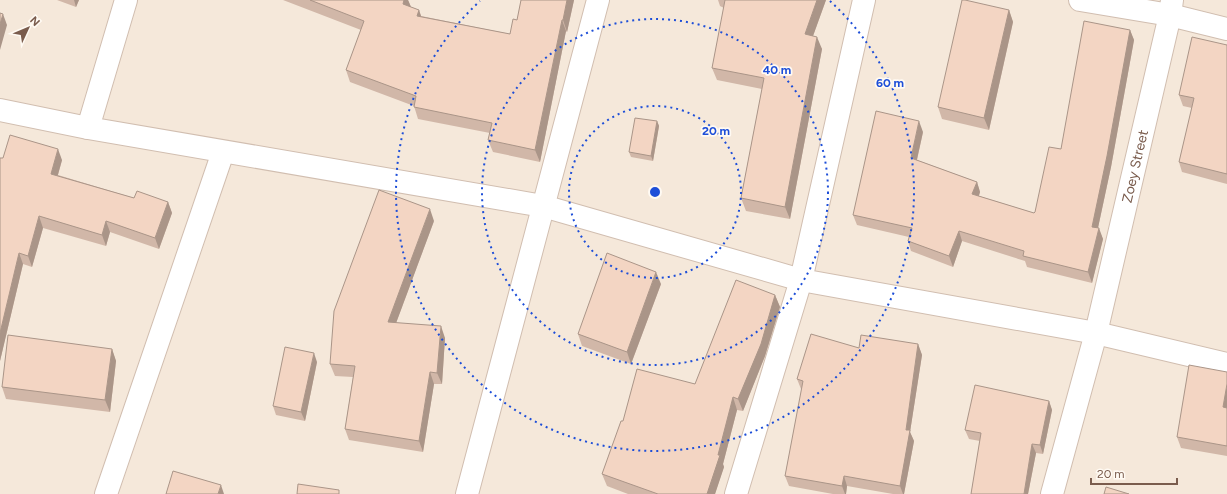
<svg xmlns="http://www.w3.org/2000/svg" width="1227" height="494" font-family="Figtree,sans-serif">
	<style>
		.residential { fill: #f5e8da }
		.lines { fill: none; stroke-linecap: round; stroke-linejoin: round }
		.minor-casing { stroke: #d1beb0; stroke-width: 24 }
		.minor { stroke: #fff; stroke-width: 22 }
		.wall { fill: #d1b7a8 }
		.shaded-wall { fill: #aa9588 }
		.building { fill: #f3d5c3; stroke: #aa9588 }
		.ring { fill: none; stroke: #1d4ed8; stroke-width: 2; stroke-dasharray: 2 4 }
		.labels { text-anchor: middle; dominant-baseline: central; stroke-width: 3.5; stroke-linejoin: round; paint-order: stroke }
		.street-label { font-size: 14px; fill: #7a5c4d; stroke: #fffaf3 }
		.centre { fill: #1d4ed8; stroke: #fffaf3; stroke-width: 2 }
		.ring-label { font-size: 12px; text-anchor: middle; font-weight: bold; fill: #1d4ed8; stroke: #fffaf3; stroke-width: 3.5; stroke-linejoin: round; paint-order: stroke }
	</style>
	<rect width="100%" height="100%" fill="#fdf6ec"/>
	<!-- residential -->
	<rect class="residential" x="0" y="0" width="1227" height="494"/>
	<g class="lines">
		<!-- minor casing -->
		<g class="minor-casing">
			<g id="minor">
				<polyline points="1080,0 1170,15 1227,29"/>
				<polyline points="0,110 88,128 543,206 801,280 1096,333 1227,364"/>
				<polyline points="88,128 126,0"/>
				<polyline points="106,494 223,152"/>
				<polyline points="467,494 598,0"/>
				<polyline points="736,494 801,280 864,0"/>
				<path id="s1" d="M1052,494L1096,333L1170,15L1172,0"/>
			</g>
		</g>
		<!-- minor -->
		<use href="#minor" class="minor"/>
	</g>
	<!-- wall -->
	<g class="wall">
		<polygon points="57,0 79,0 76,7"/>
		<polygon points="283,0 408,0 411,7 419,10 421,16 510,34 517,20 521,0 574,0 567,32 566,31 540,162 493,152 488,140 490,133 418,119 414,106 350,82 346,70 361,30"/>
		<polygon points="718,0 826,0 813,36 822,49 790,219 746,211 741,198 762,89 717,80 712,68 724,8 720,6"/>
		<polygon points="1009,10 1013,22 989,130 942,119 938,107"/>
		<polygon points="1130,30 1134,40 1111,167 1098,228 1103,239 1092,283 1027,267 1025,261 962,241 953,267 911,251 908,241 909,237 857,225 853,215 923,132 917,160 977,182 980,192 979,196 1034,213 1035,212 1061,149"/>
		<polygon points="1227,45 1227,184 1182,172 1179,162 1192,108 1183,106 1179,95"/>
		<polygon points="657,121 659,126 653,161 631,157 629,152"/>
		<polygon points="3,158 62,160 58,175 134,198 168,202 172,213 159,249 110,232 106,246 43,228 32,267 23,264 0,361"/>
		<polygon points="434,221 396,323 445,338 442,384 434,384 423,452 349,440 345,429 353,377 335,376 330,364"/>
		<polygon points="661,284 631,364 582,346 578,334"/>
		<polygon points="775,295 780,307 765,356 743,411 737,410 723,464 724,467 715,494 628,494 607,486 602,474 623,421 695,384"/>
		<polygon points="918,344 922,355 910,432 914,441 904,494 893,494 847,486 846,494 833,494 789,486 785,476 802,389 801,389 797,379 859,348"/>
		<polygon points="112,349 116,361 110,412 6,399 2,387"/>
		<polygon points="317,362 305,421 276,415 273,406"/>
		<polygon points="1227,372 1227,456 1181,448 1177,437"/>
		<polygon points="1049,401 1052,410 1043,454 1036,453 1028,494 971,494 980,441 969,439 965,430"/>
	</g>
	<!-- shaded-wall -->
	<g class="shaded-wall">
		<polygon points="74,0 79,0 76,7"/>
		<polygon points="404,0 408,0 411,7 407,16 403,4"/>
		<polygon points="567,0 574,0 567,32 563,20"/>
		<polygon points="817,0 826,0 809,47 805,34"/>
		<polygon points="419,10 423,22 417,16"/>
		<polygon points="1009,10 1013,22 989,130 984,118"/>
		<polygon points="3,14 7,25 0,50 0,24"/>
		<polygon points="562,20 566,31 540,162 535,150"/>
		<polygon points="1130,30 1134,40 1111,167 1096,237 1092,227"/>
		<polygon points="817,37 822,49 790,219 785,207"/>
		<polygon points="657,121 659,126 653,161 651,156"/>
		<polygon points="919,121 923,132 915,168 911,158"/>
		<polygon points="58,149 62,160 55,185 51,174"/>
		<polygon points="977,182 980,192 976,204 972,194"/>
		<polygon points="168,202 172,213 159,249 155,238"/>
		<polygon points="430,209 434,221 392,334 388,322"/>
		<polygon points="39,216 43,228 32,267 28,256"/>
		<polygon points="106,221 110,232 106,246 102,235"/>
		<polygon points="1099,228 1103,239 1092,283 1088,272"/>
		<polygon points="959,231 962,241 953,267 949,256"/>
		<polygon points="19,253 23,264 0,361 0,333"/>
		<polygon points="656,272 661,284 631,364 627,352"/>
		<polygon points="775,295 780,307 765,356 743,411 738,399"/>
		<polygon points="441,326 445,338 442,384 437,373"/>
		<polygon points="918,344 922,355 910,432 914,441 904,494 903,494 900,486 906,430"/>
		<polygon points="112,349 116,361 110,412 105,400"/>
		<polygon points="314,353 317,362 305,421 301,412"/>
		<polygon points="430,372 434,384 423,452 419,441"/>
		<polygon points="1227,384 1227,418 1223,407"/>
		<polygon points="733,397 737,410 723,464 724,467 715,494 707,494"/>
		<polygon points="1049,401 1052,410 1043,454 1040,445"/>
		<polygon points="1032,444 1036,453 1028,494 1024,494"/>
		<polygon points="844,476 847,486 846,494 845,494 842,486"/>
		<polygon points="221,485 224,494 218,494"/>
	</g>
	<!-- building -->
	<g class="building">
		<polygon points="310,0 404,0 403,4 419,10 417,16 510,34 513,19 517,20 521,0 567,0 563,20 562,20 535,150 488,140 492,123 414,107 416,96 346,70 364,21"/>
		<polygon points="725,0 817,0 805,34 817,37 785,207 741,198 764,78 712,68"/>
		<polygon points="962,0 965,0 1009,10 984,118 938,107"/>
		<polygon points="0,13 3,14 0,24"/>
		<polygon points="1084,21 1130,30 1107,156 1092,227 1099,228 1088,272 1023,256 1024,251 959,231 949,256 908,241 912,228 853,215 876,111 919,121 911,158 977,182 972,194 1034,213 1035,212 1049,147 1061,149"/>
		<polygon points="1192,37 1227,45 1227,174 1179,162 1194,98 1179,95"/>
		<polygon points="635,118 657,121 651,156 629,152"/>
		<polygon points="10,135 58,149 51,174 134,198 137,191 168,202 155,238 106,221 102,235 39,216 28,256 19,253 0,333 0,158 3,158"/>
		<polygon points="379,190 430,209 388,322 441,326 437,373 430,372 419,441 345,429 355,366 330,364 334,311"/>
		<polygon points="607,253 656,272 627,352 578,334"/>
		<polygon points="736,280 775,295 761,344 738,399 733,397 718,455 720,455 707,494 658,494 602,474 621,421 623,421 637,369 695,384"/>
		<polygon points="811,334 859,348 861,335 918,344 906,430 910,430 900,486 844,476 842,486 785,476 803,381 797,379"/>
		<polygon points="8,335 112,349 105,400 2,387"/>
		<polygon points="285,347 314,353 301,412 273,406"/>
		<polygon points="1189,365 1227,372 1227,384 1223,407 1227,408 1227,446 1177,437"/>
		<polygon points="975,385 1049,401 1040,445 1032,444 1024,494 971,494 981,433 965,430"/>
		<polygon points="173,471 221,485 218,494 166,494"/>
		<polygon points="298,484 339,490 339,494 297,494"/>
		<polygon points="1106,487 1129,494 1104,494"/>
	</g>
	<!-- distance rings -->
	<g class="ring">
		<circle cx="655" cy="192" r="86"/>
		<circle cx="655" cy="192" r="173"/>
		<path d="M830 1A259 259 0 1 1 480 1"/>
	</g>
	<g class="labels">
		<!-- street labels -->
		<g class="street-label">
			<text stroke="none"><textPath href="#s1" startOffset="338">Zoey Street</textPath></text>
		</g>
	</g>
	<circle cx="655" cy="192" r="6" class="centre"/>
	<g class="ring-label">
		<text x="777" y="74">40 m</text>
		<text x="890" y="87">60 m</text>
		<text x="716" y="135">20 m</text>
	</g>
	<!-- north arrow -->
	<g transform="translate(28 28) rotate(46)" stroke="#fffaf3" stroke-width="3" paint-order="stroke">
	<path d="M0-3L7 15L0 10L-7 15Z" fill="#7a5c4d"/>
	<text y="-6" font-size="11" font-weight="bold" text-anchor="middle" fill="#7a5c4d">N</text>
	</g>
	<!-- scale -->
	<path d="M1091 478v6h86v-6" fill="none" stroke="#7a5c4d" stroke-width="2"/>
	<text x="1097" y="478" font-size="12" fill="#7a5c4d" stroke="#fffaf3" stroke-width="3" paint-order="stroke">20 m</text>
</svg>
